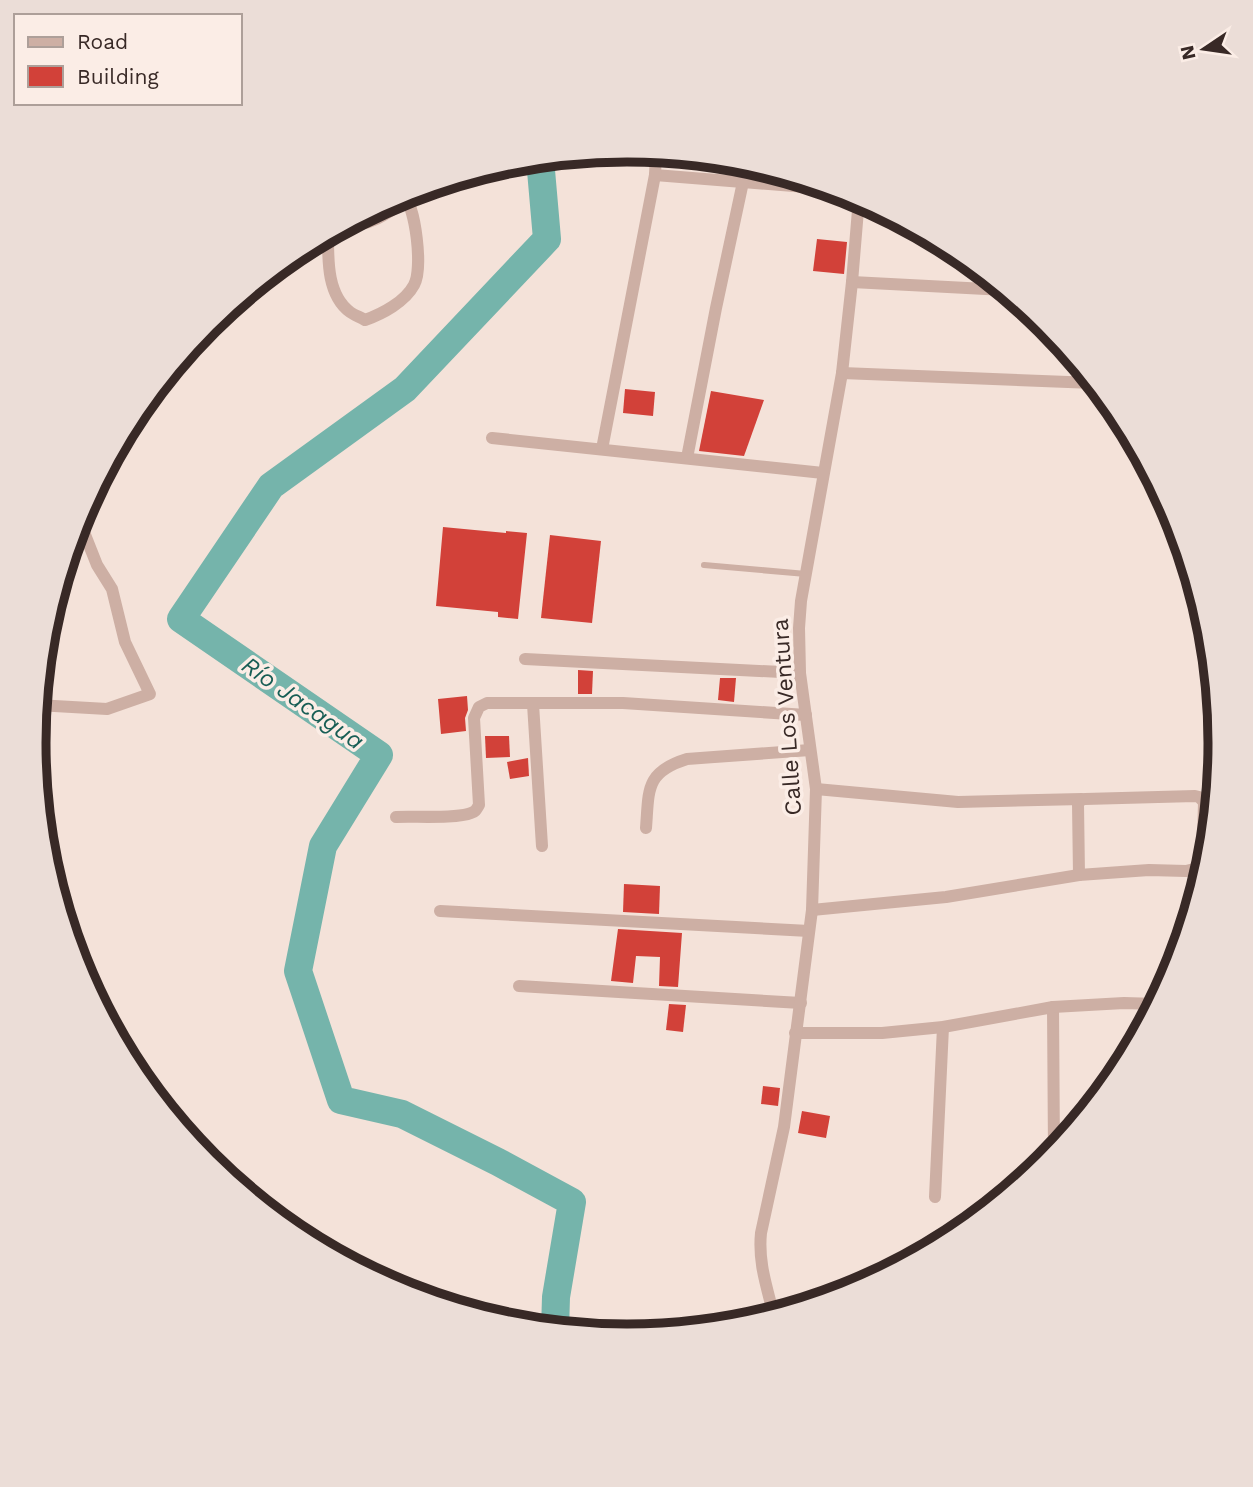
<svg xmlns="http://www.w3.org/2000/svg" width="1253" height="1487" font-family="'Work Sans',sans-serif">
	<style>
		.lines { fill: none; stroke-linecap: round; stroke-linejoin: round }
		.river { stroke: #75b4ab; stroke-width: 28 }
		.building { fill: #d24139 }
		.service { stroke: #cdafa4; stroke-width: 6 }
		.minor { stroke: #cdafa4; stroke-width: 12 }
		.labels { text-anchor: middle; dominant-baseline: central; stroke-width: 7; stroke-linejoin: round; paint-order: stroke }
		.street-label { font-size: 23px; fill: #382926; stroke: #fbede6 }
		.water-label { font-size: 24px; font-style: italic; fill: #185e55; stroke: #fbede6 }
		.rim { fill: none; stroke: #382926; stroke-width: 9 }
	</style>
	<rect width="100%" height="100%" fill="#f4e2d9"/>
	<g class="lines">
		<!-- river -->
		<polyline class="river" points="540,159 547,239 405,389 271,486 181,619 379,755 323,846 298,971 341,1100 402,1114 498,1162 572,1202 556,1297 555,1330"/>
	</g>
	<!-- building -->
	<g class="building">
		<polygon points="817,239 847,242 844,274 813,271"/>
		<polygon points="625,389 655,392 653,416 623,413"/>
		<polygon points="711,391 764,400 744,456 699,451"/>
		<polygon points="443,527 506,533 506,531 527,533 518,619 498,617 498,612 436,606"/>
		<polygon points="550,535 601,541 592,623 541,618"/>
		<polygon points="578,670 593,671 592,694 578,694"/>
		<polygon points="720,678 736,678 734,702 718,700"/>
		<polygon points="467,696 468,710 465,718 466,731 441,734 438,699"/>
		<polygon points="485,736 509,736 510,757 486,758"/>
		<polygon points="528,758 529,776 510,779 507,762"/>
		<polygon points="624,884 660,886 659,914 623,912"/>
		<polygon points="618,929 682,933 678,987 659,986 660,957 636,956 633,983 611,981"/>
		<polygon points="669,1004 686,1005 683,1032 666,1030"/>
		<polygon points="763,1086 780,1088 778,1106 761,1104"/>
		<polygon points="802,1111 830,1116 826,1138 798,1133"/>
	</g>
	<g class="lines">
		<!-- service -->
		<polyline class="service" points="704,565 806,574"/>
		<!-- minor -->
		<g class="minor">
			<polyline points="655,175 831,189"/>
			<path d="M342,226C370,226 386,215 408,199"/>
			<path d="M328,234C328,260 327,295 350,312C354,315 360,317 365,320C382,314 405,302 414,285C423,269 416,207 403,194"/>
			<polyline points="852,282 1005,290"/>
			<polyline points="842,373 1094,383"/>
			<polyline points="492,438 823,473"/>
			<polyline points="602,449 655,175 656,153"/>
			<polyline points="687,458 716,308 743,182"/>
			<polyline points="525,659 800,673"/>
			<polyline points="533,704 542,846"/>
			<polyline points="37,705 107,709 150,694 125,642 112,589 97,565 78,517"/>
			<polyline points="816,789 958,802 1082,799"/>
			<path d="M396,817C413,816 457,819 471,813C476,811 476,810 479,805L474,718L479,707L487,703H623L806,715"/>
			<path d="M646,828C649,790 645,772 687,759L810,750"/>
			<polyline points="1079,875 1078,804 1081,800 1085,799 1195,796 1199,797 1204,802 1202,880"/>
			<polyline points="812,910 946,897 1079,875 1149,870 1186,871 1202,867"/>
			<polyline points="440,911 809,931"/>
			<polyline points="519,986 801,1003"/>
			<polyline points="1053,1007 1054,1153"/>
			<polyline points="795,1033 882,1033 943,1027 1053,1007 1124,1003 1157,1004"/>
			<polyline points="935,1197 943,1027"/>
			<path d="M774,1316C767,1287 758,1263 761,1233L784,1127L812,910L816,789L800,673L799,628L801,601L842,373L852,282L859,198"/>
		</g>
	</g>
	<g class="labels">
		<!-- street labels -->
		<g class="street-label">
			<text transform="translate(787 717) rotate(-94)">Calle Los Ventura</text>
		</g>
		<!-- water labels -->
		<g class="water-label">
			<text transform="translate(303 703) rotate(35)">Río Jacagua</text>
		</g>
	</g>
	<!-- crop -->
	<path d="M0 0H1253V1487H0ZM46 743a581 581 0 1 1 1162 0a581 581 0 1 1-1162 0Z" fill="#ebddd7" fill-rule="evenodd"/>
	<path class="rim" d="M46 743a581 581 0 1 1 1162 0a581 581 0 1 1-1162 0Z"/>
	<!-- legend -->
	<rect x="14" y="14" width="228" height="91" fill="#fbede6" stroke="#ad9f99" stroke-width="2"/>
	<rect x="28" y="37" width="35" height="10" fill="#cdafa4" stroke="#ad9f99" stroke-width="2"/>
	<text x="77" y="49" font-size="21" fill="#382926">Road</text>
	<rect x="28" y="66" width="35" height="21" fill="#d24139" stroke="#ad9f99" stroke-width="2"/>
	<text x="77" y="84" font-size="21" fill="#382926">Building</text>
	<!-- north arrow -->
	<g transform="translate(1204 49) rotate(257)" stroke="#fbede6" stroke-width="5" paint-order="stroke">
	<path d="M0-5L12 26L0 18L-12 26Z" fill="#382926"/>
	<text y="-10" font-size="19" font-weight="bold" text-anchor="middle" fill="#382926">N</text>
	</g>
</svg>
